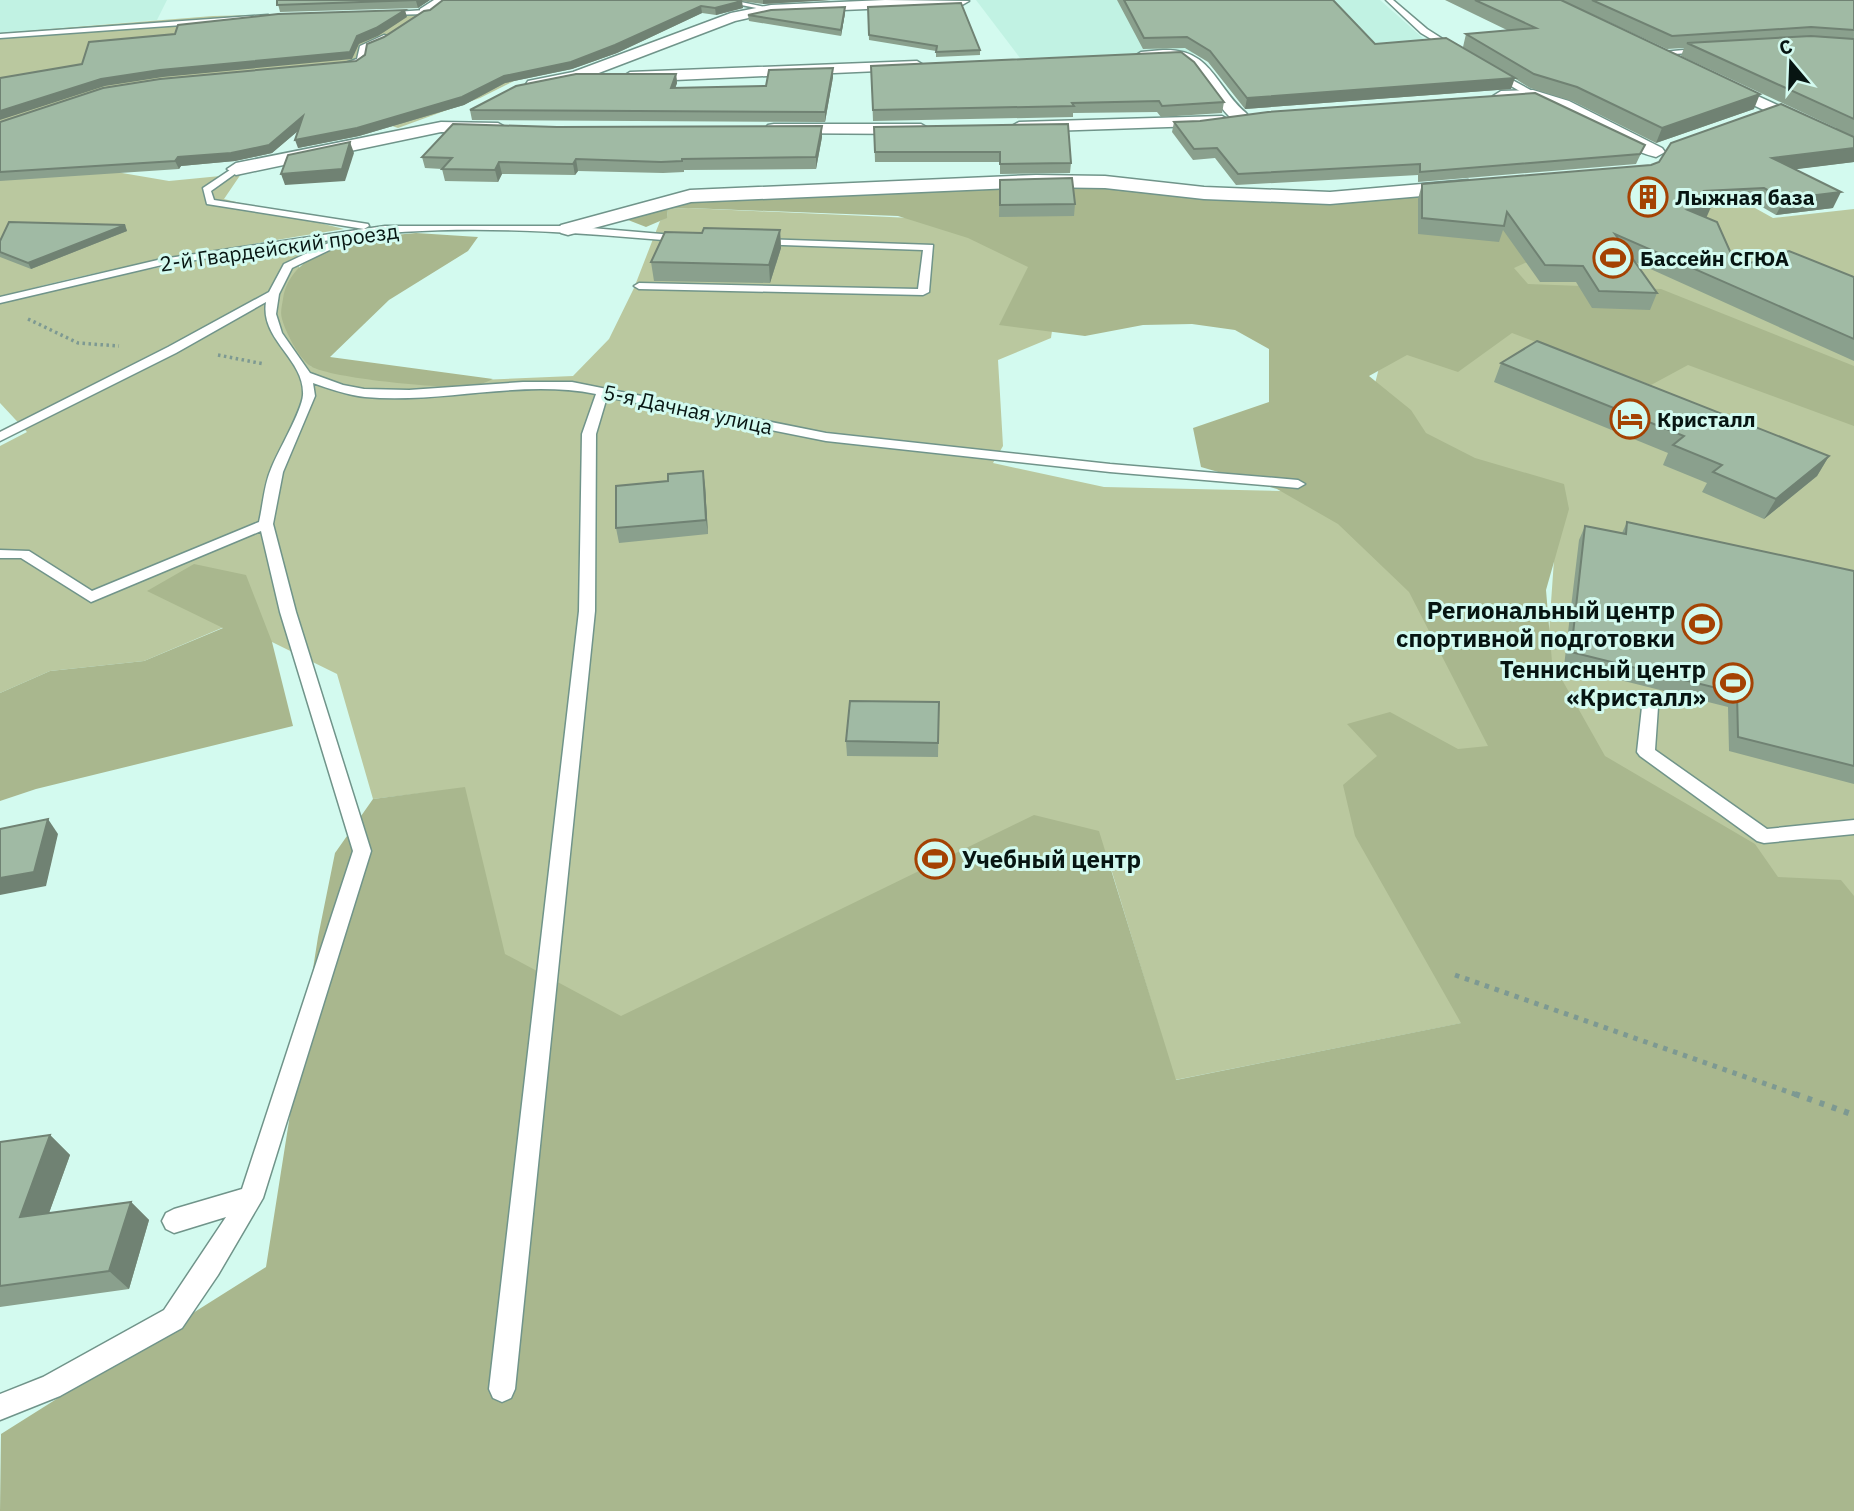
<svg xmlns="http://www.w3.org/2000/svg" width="1854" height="1511" font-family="'IBM Plex Sans',sans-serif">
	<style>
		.built { fill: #c1f2e3 }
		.green { fill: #bac89f }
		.forest { fill: #a9b78e }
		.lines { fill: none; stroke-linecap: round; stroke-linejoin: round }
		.lane-casing { stroke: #70948a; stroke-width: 3 }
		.street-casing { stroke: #70948a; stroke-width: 3 }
		.path-far2 { stroke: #7d9992; stroke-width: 3.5; stroke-dasharray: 2.5 3.5; stroke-linecap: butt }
		.path-far1 { stroke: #7d9992; stroke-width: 5; stroke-dasharray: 4.5 6; stroke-linecap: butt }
		.path { stroke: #7d9992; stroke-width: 6; stroke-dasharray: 5 8; stroke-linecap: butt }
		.lane { fill: #fff; fill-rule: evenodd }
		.street { fill: #fff; fill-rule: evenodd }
		.wall { fill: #8aa08d }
		.shaded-wall { fill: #708273 }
		.building { fill: #a0baa4; stroke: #708273; stroke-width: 2 }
		.labels { text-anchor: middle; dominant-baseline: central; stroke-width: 6; stroke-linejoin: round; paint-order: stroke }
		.far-poi-label { font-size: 21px; font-weight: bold; fill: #071512; stroke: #d3faef; text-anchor: start }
		.far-street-label { font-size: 21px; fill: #071512; stroke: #d3faef }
		.poi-label { font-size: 24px; font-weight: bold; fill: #071512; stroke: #d3faef; text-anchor: end }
	</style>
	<rect width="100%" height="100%" fill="#d3faef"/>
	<!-- built -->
	<g class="built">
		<polygon points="0,0 167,0 157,20 0,33"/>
		<polygon points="976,0 1380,0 1433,47 1020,58"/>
	</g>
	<!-- green -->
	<g class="green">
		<path d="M432,11L522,77L480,98L398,128L331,106L81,166L169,181L241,174L224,199L344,229C229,248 113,265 0,297V33L213,16Z"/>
		<polygon points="1665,158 1773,218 1854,209 1854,907 1777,899 1540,759 1559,489 1365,423 1382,356 1365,201 1654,172"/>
		<path d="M688,208L934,219L1061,266L1051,338L998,360L1003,446L993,463L1104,487L1366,493L1533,783L1462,1023L1175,1080L1109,862L786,1012L439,1511L465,788L373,799L337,674L272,642L224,627L144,661L50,671L0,693V446L27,432L0,403V304C106,274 214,257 323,240L338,246L299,265L310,366L406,383L573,376L609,339L634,288L660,221L667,217L668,209Z"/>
	</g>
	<!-- forest -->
	<g class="forest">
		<polygon points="1042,184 1371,200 1550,187 1543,255 1514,268 1528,284 1661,289 1854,366 1854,426 1688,365 1651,385 1512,333 1458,372 1407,355 1369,376 1411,410 1426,433 1475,458 1564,484 1569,509 1546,590 1552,662 1605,756 1755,844 1778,877 1841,880 1854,896 1854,1511 0,1511 1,1434 266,1267 318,937 335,853 373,799 465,787 505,954 621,1016 1034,815 1099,831 1176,1080 1461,1023 1355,836 1343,785 1377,756 1347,724 1390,712 1458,749 1488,746 1409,592 1338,524 1277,489 1201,467 1193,428 1269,402 1269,349 1235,330 1192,324 1143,325 1085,336 999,325 1028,267 968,238 898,216 688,208 668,209 667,218 646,227 628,220 636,214 691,201"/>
		<path d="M416,233L478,237L468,251L389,300L330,357L493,379C481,385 470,387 457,387C432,387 325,378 309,365C298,356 286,333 282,319C280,312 282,306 283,299C291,244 372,237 416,233Z"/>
		<polygon points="194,564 246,575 272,642 293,726 36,789 0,801 0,693 50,671 144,661 223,628 147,591"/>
	</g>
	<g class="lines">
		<!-- lane casing -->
		<g class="lane-casing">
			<g id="lane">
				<polygon points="716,0 731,0 775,9 771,11"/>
				<polygon points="1386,0 1393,0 1427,29 1460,50 1453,52 1421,33"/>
				<polygon points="425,10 428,14 384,15 380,13"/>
				<polygon points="268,15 265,19 0,38 0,34"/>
				<polygon points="384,35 391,37 367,49 364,62 341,68 337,66 357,59 360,46"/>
				<polygon points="1705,48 1708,52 1656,55 1652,53"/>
				<polygon points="1492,69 1536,93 1537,95 1530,97 1489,73"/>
				<path d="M236,166L239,167V171L211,191L214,200L368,224L369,226L364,229L385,226H568L685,236L690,239L685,242C572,232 451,222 338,239L343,242L342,244L292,268L279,294L276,314L282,333L310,373L343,385L364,389L409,390L523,382H572L826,433L1110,464L1298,480L1305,484L1298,488L1110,472L826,441L607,397L596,434L595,611L515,1389L511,1398L502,1402L493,1398L489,1389L579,611L582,434L596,394C519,379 442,404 365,397C347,395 330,389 313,383L315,396L283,472L273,524L296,612L371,851L263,1198L218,1275L182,1328L60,1396L0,1420V1394L43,1377L164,1310L226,1217L174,1233L166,1229L162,1221L166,1213L174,1209L242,1189L353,851L280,612L261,531L91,602L21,558H0V550L29,551L92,591L259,522C263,505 264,485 271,469C278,451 302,411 303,395C305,359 260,340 266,302L176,353L0,441V432L168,347L269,292L284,264L337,239L162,265L0,303V297L162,259L364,229L207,204L203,188Z"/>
				<polygon points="759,239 933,245 929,292 923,295 639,289 634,286 639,283 918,289 923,250 755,244 755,240"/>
				<polygon points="1650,701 1658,707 1655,750 1767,829 1854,820 1854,834 1764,843 1757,841 1640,756 1637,752 1642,707"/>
			</g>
		</g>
		<!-- street casing -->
		<g class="street-casing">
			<g id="street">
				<polygon points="434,0 450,0 430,15 420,15 420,9"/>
				<polygon points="885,0 969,1 962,5 771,13 735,21 583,79 534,89 526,84 528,81 573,72 731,13 771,5"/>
				<path d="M1163,50C1211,48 1215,86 1246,113L1249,117L1246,121H1234L1227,114C1216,102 1195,65 1181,60C1166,55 1145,68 1133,57L1141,52Z"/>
				<polygon points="917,61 925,66 923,69 630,82 622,77 630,72"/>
				<polygon points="1714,76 1854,140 1854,152 1708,84 1706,81"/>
				<path d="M1533,90L1569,101L1662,148L1665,152L1656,157C1615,147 1584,116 1544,103C1530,98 1503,107 1493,96L1501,91Z"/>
				<polygon points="1222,116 1231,121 1228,125 1019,132 1010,127 1019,122"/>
				<polygon points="441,122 498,123 507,128 498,133 441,132 236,175 227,169 236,163"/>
				<polygon points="774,124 921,124 930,129 921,134 768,133 765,129 768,125"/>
				<polygon points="1036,175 1105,176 1204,187 1330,192 1468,180 1478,186 1468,192 1330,204 1204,199 1105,188 1036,187 691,202 568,235 561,233 558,229 561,225 690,190"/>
			</g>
		</g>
		<!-- path-far2 -->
		<g class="path-far2">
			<polyline points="28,319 78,343 119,346"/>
			<polyline points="218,355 264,364"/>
		</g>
		<!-- path-far1 -->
		<polyline class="path-far1" points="1455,975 1800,1096"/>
		<!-- path -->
		<polyline class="path" points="1795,1094 1854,1115"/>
		<!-- lane -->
		<use href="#lane" class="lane"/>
		<!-- street -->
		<use href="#street" class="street"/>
	</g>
	<!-- wall -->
	<g class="wall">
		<polygon points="277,0 430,0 418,8 280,12"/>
		<polygon points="443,0 831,0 763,4 740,1 743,8 716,15 702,13 617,53 572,69 505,83 464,105 359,136 298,148 298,131 272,153 235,161 181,166 179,169 0,181 0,122 356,61 384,37 430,10"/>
		<polygon points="1117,0 1333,0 1375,44 1463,47 1466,34 1509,31 1445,0 1561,0 1754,109 1656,143 1572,101 1530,88 1514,78 1511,89 1245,109 1208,62 1185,48 1143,49"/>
		<polygon points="1561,0 1854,0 1854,162 1795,169 1833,208 1776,215 1757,204 1710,206 1706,217 1737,267 1854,277 1854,361 1635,262 1657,293 1650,310 1592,308 1576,282 1540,282 1503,230 1499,242 1418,234 1418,199 1422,184 1651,165 1836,128 1681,56 1684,48 1667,49"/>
		<polygon points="845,7 845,13 841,36 749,21 748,15"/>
		<polygon points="868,7 980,50 980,55 936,57 936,51 869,40"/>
		<polygon points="871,66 1224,102 1222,113 1161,117 1157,112 1073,113 1073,117 873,121"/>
		<polygon points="676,74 677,83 675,88 766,86 833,77 825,122 472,120 470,110"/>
		<polygon points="1174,122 1645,145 1636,164 1418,182 1418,175 1236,185 1215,158 1193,160 1172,132"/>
		<polygon points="822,126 822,137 816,169 684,170 684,172 663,173 578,171 575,175 502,174 498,182 445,181 442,169 425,168 422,157 557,127"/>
		<polygon points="874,127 1071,163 1070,173 1000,174 1000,162 875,162"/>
		<polygon points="1000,180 1075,204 1074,216 999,217"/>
		<polygon points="125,225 127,231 31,269 0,257 0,241"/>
		<polygon points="780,230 781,248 770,283 654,281 651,262 702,233"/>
		<polygon points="1501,363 1829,456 1817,476 1764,519 1702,492 1707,483 1663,465 1668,453 1494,382"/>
		<polygon points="668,481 705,485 708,534 619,543 616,528"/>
		<polygon points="1627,522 1854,571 1854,784 1729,751 1728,707 1564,666 1579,540 1585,526 1622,533"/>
		<polygon points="939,702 938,757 847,756 846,741"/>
		<polygon points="50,1135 70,1155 49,1213 131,1202 149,1220 129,1289 0,1307 0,1142"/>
	</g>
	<!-- shaded-wall -->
	<g class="shaded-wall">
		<polygon points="417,0 430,0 418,8 416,1"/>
		<polygon points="763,0 831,0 763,4"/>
		<polygon points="742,1 743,8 716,15 715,8"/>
		<polygon points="701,6 702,13 617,53 572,69 505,83 464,105 359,136 298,148 295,140 504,76"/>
		<polygon points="845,7 845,13 841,36 841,30"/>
		<polygon points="405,10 407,17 378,36 359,44 352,59 163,77 105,86 0,120 0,111 101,79 357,36"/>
		<polygon points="833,68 833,77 825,122 825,112"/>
		<polygon points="676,74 677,83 672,98 671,88"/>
		<polygon points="1515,78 1511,89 1245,109 1247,98"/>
		<polygon points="1760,94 1754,109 1656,143 1662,128"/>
		<polygon points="303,116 306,124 272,153 235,161 181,166 179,169 175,161 178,157"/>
		<polygon points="822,126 822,137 816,169 816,157"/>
		<polygon points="350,142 354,153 345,181 285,185 281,174"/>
		<polygon points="1854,148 1854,162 1766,173 1772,158"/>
		<polygon points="576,159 578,171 575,175 573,164"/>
		<polygon points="499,162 502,174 498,182 495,170"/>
		<polygon points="1841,192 1833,208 1776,215 1784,199"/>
		<polygon points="1711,207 1704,223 1688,210"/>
		<polygon points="125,225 127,231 31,269 28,263"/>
		<polygon points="780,230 781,248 770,283 769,265"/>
		<polygon points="1829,456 1817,476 1764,519 1776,499"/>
		<polygon points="703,471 705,485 708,534 706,520"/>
		<polygon points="48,819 58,834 46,886 0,895 0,878"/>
		<polygon points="50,1135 70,1155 41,1235 20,1217"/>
		<polygon points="131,1202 149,1220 129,1289 109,1271"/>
	</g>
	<!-- building -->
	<g class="building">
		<polygon points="277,0 417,0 277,5"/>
		<polygon points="443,0 736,0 742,1 715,8 701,6 615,45 571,62 504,76 462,97 357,128 295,140 303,116 269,145 231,153 178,157 175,161 0,172 0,122 103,88 160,79 356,61 365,55 367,44 384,37 424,11 430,10"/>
		<polygon points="1124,0 1333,0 1375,44 1446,38 1515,78 1247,98 1210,51 1187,37 1144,38"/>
		<polygon points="1475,0 1561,0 1760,94 1662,128 1577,87 1534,74 1466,34 1536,28"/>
		<polygon points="1592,0 1854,0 1854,30 1811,27 1672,36"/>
		<polygon points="961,3 980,50 936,52 937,46 869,35 868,7"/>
		<polygon points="845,7 841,30 748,15 771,10"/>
		<polygon points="405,10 376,28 357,36 350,52 160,70 101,79 0,111 0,78 82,64 89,42 175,34 178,25 278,14"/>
		<polygon points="1811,36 1854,39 1854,119 1687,43"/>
		<polygon points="1181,52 1194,62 1224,102 1162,106 1159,101 1072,103 1074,106 873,110 871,66"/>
		<polygon points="833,68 825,112 470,110 516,86 576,74 676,74 671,88 766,86 769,70"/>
		<polygon points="1535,93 1645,145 1640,154 1420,172 1420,164 1238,174 1217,148 1194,149 1174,122 1200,121 1268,112"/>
		<polygon points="1781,104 1854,137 1854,148 1772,158 1841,192 1784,199 1764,188 1704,191 1711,207 1688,210 1717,222 1737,267 1789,251 1854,277 1854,339 1615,234 1657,293 1599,291 1583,266 1545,265 1507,212 1504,226 1422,218 1422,184 1651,165 1659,162 1671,143"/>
		<polygon points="453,124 557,127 822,126 816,157 682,159 682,161 661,162 576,159 573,164 499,162 495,170 442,169 452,158 422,157"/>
		<polygon points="1068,124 1071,163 1000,164 1000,152 875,152 874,127"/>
		<polygon points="350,142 342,169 281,174 288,155"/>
		<polygon points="1072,178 1075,204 1000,205 1000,180"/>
		<polygon points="9,222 125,225 28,263 0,252 0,241"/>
		<polygon points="704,228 780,230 769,265 651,262 665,232 702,233"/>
		<polygon points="1537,341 1829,456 1776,499 1713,472 1722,465 1673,445 1684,436 1501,363"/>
		<polygon points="703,471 706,520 616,528 616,486 668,481 668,474"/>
		<polygon points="1627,522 1854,571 1854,766 1738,737 1737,693 1571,652 1585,526 1626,534"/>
		<polygon points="850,701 939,702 938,743 846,741"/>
		<polygon points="48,819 34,872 0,878 0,829"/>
		<polygon points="50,1135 20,1217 131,1202 109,1271 0,1286 0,1142"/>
	</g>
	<!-- icons -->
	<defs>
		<g id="building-ring" transform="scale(2.0125)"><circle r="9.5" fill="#d3faef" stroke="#a44203" stroke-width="1.5"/><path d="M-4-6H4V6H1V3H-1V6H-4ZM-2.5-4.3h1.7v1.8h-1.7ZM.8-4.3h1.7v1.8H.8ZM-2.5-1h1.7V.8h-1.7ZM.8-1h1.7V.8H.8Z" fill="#a44203"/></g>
		<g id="stadium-ring" transform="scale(2.0125)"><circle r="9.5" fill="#d3faef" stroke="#a44203" stroke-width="1.5"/><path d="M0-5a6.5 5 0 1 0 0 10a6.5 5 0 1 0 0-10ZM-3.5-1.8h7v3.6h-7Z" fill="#a44203"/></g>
		<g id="hotel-ring" transform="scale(2.0125)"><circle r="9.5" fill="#d3faef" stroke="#a44203" stroke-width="1.5"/><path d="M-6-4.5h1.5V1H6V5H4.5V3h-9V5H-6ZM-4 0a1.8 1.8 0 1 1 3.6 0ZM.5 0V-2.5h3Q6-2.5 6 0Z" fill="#a44203"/></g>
	</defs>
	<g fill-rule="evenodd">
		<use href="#building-ring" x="1648" y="197"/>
		<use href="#stadium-ring" x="1613" y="258"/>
		<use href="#hotel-ring" x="1630" y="419"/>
		<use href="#stadium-ring" x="1702" y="624"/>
		<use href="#stadium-ring" x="1733" y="683"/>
		<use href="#stadium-ring" x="935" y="859"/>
	</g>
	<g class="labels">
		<!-- far-poi labels -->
		<g class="far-poi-label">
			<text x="1675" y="197">Лыжная база</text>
			<text x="1640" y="258">Бассейн СГЮА</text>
			<text x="1657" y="419">Кристалл</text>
		</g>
		<!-- far-street labels -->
		<g class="far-street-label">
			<text transform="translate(279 247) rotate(-8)">2-й Гвардейский проезд</text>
			<text transform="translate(688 409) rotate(12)">5-я Дачная улица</text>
		</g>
		<!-- poi labels -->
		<g class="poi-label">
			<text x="1675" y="610">Региональный центр<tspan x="1675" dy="28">спортивной подготовки</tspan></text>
			<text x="1706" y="669">Теннисный центр<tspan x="1706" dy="28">«Кристалл»</tspan></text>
			<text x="962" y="859" text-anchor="start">Учебный центр</text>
		</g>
	</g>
	<!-- north arrow -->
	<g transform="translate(1791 63) rotate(341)" stroke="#d3faef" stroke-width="5" paint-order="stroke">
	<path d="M0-5L12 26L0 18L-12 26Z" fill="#071512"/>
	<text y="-10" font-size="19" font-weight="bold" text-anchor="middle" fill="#071512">С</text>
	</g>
</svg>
